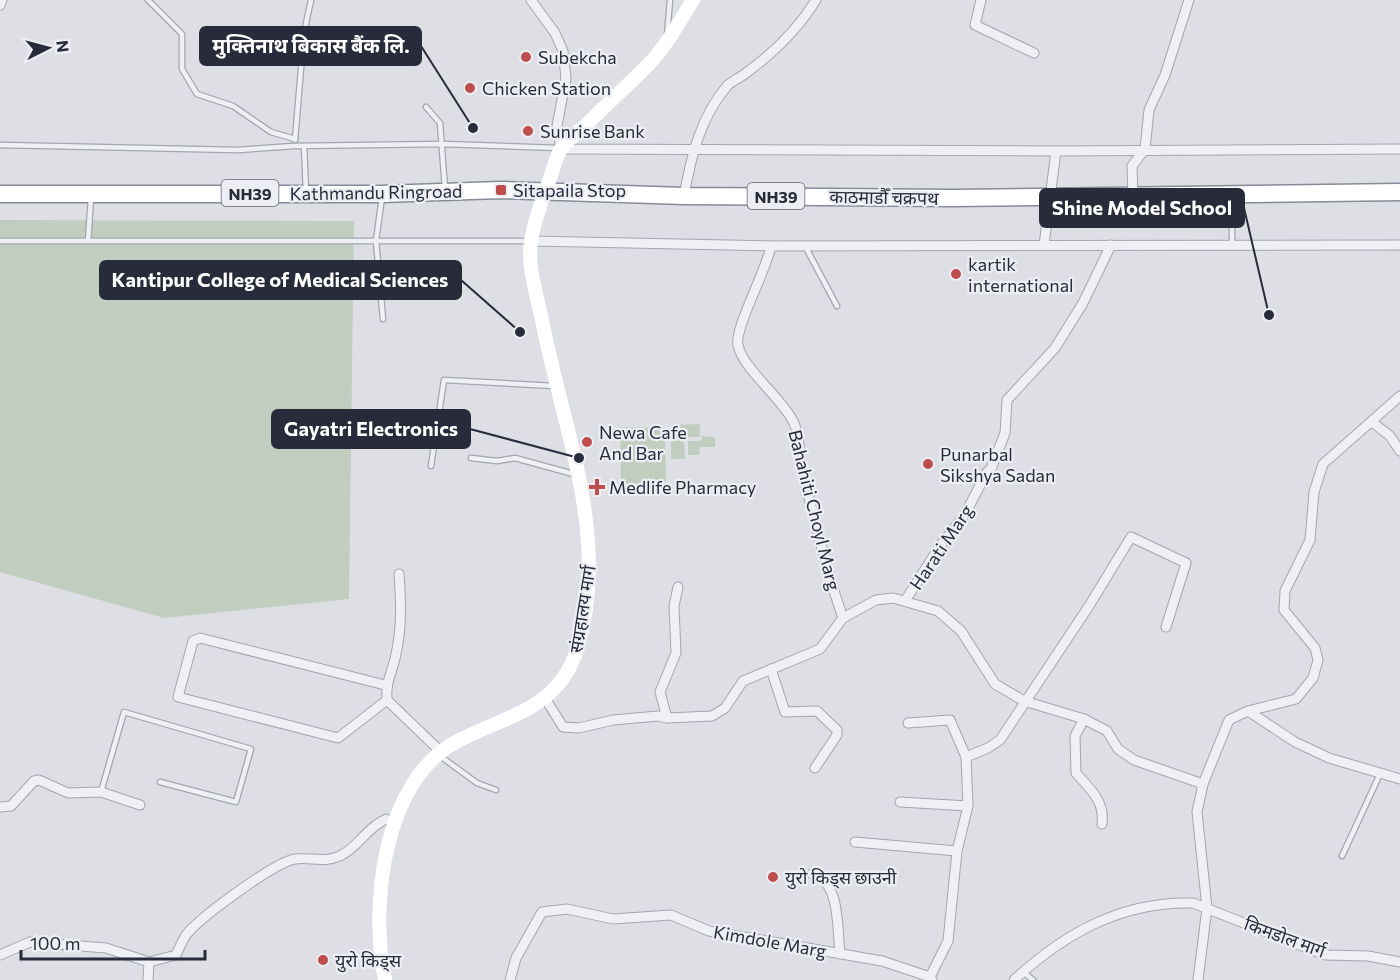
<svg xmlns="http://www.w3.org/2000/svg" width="1400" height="980" font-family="Commissioner,'Noto Sans Devanagari',sans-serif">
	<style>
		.green { fill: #c1cebf }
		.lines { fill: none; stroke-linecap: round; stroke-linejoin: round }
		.service-casing { stroke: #a3a6ae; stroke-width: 7 }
		.minor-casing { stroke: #a3a6ae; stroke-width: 11 }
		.trunk-casing { stroke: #868b9a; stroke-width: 19 }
		.service { stroke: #eff0f4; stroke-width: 4.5 }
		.minor { stroke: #eff0f4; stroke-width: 9 }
		.secondary { stroke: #fff; stroke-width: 14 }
		.trunk { stroke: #fff; stroke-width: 16 }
		.poi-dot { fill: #be4e4e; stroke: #eceef3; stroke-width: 2 }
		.labels { text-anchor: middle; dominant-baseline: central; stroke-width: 4.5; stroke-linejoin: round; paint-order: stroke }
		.shield { fill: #eceef3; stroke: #636672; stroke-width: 1.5 }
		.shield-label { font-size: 16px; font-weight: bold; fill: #282c3a }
		.poi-label { font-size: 18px; fill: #282c3a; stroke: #eceef3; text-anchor: start }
		.street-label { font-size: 18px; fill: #282c3a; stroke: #eceef3 }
		.leader { fill: none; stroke: #282c3a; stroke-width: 2 }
		.callout-dot { fill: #282c3a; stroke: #eceef3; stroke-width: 2 }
		.callout { fill: #282c3a; stroke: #282c3a; stroke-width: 2 }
		.callout-label { font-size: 20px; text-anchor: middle; font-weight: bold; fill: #fff }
	</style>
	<rect width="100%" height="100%" fill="#dddfe5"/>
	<!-- green -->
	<g class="green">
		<polygon points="0,220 354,221 349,599 164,618 0,572"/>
		<polygon points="700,424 700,437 672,437 672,425"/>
		<polygon points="620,427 665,428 666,484 621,485"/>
		<polygon points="702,436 715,437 715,447 700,447 699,455 688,455 688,441 701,441"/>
		<polygon points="671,440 684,441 685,459 671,459"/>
	</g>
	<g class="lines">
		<!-- service casing -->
		<g class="service-casing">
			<g id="service">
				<polyline points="148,0 182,34 182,69 197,94 233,106 271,132 295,139"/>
				<polyline points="667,35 670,0"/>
				<polyline points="426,107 440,123 445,189"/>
				<polyline points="295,140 304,33 311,0"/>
				<polyline points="0,145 238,150 294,146 442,144 558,148"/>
				<polyline points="304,146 306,191"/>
				<polyline points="382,197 376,241 383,319"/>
				<polyline points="1232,197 1232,245"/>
				<polyline points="0,241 528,241"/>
				<polyline points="88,241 91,198"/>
				<polyline points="805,246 837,306"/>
				<polyline points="471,458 497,461 515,458 577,475"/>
				<polyline points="431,466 444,380 554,386"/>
				<polyline points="440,756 477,783 496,790"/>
				<polyline points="101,792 124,712 251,749 236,802 160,782"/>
				<polyline points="1342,856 1380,774"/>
				<polyline points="1023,972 1033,980"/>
			</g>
		</g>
		<!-- minor casing -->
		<g class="minor-casing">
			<g id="minor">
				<polyline points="531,0 555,33 563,51 566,78 557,126 561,149 1056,151 1400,149"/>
				<polyline points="981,0 975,25 1034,53"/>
				<polyline points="0,5 2,0"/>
				<path d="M684,196C691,157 700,118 727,86C732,81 740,78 746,73C772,54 799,28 816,0"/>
				<polyline points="1133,197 1132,166 1145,149 1149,110 1165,75 1189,0"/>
				<polyline points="531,241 771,246 1400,245"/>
				<polyline points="1044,245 1056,151"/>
				<path d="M771,246C767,269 734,329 738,345C742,368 783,399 794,423C800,436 799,454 802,468C813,516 827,573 843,618"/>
				<polyline points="1372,422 1390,436 1400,451"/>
				<path d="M399,574C401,601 402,627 396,654C393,671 385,682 387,700L441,752"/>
				<polyline points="905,601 940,546 964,516 987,472 991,469 1005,433 1007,400 1055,348 1083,303 1111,245"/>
				<polyline points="771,669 785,712 817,711 837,730 837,735 815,768"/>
				<polyline points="385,685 200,638 193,641 178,697 338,738 387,700"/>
				<polyline points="545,698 563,727 579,728 613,720 658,716 667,718 712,716 725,708 743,681 820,649 843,618 876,600 893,598 938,611 961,631 995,684 1024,701 1084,719 1107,731 1118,749 1134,760 1203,784"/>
				<polyline points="1248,711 1296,699 1313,678 1318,660 1315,648 1284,610 1285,591 1310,540 1314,492 1323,464 1400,396"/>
				<polyline points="667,718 660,692 676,653 674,606 678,587"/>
				<path d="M1084,719L1075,736L1076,773C1090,789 1105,801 1102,824"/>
				<polyline points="908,723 950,720 966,757"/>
				<polyline points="900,802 968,806"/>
				<polyline points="0,807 11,806 34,781 39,780 68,793 101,792 140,805"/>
				<polyline points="855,842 957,851"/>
				<path d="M812,874C841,881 837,930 840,954"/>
				<path d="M0,955L30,942L106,948L149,962L176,955C179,949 182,941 186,935C199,918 275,862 295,859C310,857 324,863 340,856C360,846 365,829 386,819L395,823"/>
				<polyline points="148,980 149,962"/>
				<polyline points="510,980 516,958 542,912 567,909 613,919 671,915 709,931 882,961 930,977"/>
				<polyline points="932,980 930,977 948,941 957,851 968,806 966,757 988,748 1000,740 1089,606 1131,537 1186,563 1166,627"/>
				<path d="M1014,980C1065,933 1122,901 1193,903L1325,955L1368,956L1400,962"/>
				<polyline points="1198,980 1207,908 1197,812 1203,784 1229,720 1248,711 1295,742 1329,758 1400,779"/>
			</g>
		</g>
		<!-- trunk casing -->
		<g class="trunk-casing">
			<polyline id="trunk" points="0,194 382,194 501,190 684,196 954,198 1400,192"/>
		</g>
		<!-- service -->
		<use href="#service" class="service"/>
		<!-- minor -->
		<use href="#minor" class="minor"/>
		<!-- secondary -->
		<path class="secondary" d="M385,980C370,907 382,782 456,742C504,716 559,710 577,649C611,540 564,432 543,325C538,298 527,269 531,241C534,221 542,200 549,181C553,171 555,158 561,149C567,140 578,132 586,125C606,105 627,86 647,66C666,47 679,22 693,0"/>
		<!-- trunk -->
		<use href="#trunk" class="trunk"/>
	</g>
	<!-- markers -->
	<g class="poi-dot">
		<circle cx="526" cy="57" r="6"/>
		<circle cx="470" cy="88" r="6"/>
		<circle cx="528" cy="131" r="6"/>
		<rect x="495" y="184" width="12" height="12" rx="3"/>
		<circle cx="956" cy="274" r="6"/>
		<circle cx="587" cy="442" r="6"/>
		<circle cx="928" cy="464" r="6"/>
		<path d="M594 478h6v6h6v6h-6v6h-6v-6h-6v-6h6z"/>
		<circle cx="773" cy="877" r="6"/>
		<circle cx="323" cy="960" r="6"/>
	</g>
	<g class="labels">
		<!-- shield labels -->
		<g class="shield">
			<rect x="221.5" y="180" width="57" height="26" rx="4.5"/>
			<rect x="747.5" y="183" width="57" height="26" rx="4.5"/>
		</g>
		<g class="shield-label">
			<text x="250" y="193">NH39</text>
			<text x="776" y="196">NH39</text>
		</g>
		<!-- poi labels -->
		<g class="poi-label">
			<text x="538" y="57">Subekcha</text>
			<text x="482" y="88">Chicken Station</text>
			<text x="540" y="131">Sunrise Bank</text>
			<text x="513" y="190">Sitapaila Stop</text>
			<text x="968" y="264">kartik<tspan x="968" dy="21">international</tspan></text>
			<text x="599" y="432">Newa Cafe<tspan x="599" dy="21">And Bar</tspan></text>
			<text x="940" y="454">Punarbal<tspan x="940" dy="21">Sikshya Sadan</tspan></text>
			<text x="609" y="487">Medlife Pharmacy</text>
			<text x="785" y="877">युरो किड्स छाउनी</text>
			<text x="335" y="960">युरो किड्स</text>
		</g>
		<!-- street labels -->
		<g class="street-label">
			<text transform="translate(376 192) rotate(-1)">Kathmandu Ringroad</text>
			<text transform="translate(884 197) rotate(1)">काठमाडाैँ चक्रपथ</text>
			<text transform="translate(815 510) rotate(76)">Bahahiti Choyl Marg</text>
			<text transform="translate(941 547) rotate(-56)">Harati Marg</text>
			<text transform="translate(582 609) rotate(-81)">संग्रहालय मार्ग</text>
			<text transform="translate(1285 937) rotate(20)">किमडोल मार्ग</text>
			<text transform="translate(770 941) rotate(10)">Kimdole Marg</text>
		</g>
	</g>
	<!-- callouts -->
	<path class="leader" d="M473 128L421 46M1269 315L1244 208M520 332L461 280M579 458L470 429"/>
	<g class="callout-dot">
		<circle cx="473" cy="128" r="6"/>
		<circle cx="1269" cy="315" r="6"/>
		<circle cx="520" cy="332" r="6"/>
		<circle cx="579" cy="458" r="6"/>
	</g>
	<g class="callout">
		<rect x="200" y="27" width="221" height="38" rx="6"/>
		<rect x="1040" y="189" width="204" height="38" rx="6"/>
		<rect x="100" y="261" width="361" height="38" rx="6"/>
		<rect x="272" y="410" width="198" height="38" rx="6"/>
	</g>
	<g class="callout-label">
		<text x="311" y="53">मुक्तिनाथ बिकास बैंक लि.</text>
		<text x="1142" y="215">Shine Model School</text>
		<text x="280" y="287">Kantipur College of Medical Sciences</text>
		<text x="371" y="436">Gayatri Electronics</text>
	</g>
	<!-- north arrow -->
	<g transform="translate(48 48) rotate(84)" stroke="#eceef3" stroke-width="4.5" paint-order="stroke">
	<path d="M0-4.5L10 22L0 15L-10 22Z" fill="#282c3a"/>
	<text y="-9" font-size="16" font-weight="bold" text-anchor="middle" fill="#282c3a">N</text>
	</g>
	<!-- scale -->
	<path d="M21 950v9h184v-9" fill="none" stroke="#282c3a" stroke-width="3"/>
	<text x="30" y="950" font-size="18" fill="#282c3a" stroke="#eceef3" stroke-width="4.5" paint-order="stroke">100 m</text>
</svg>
